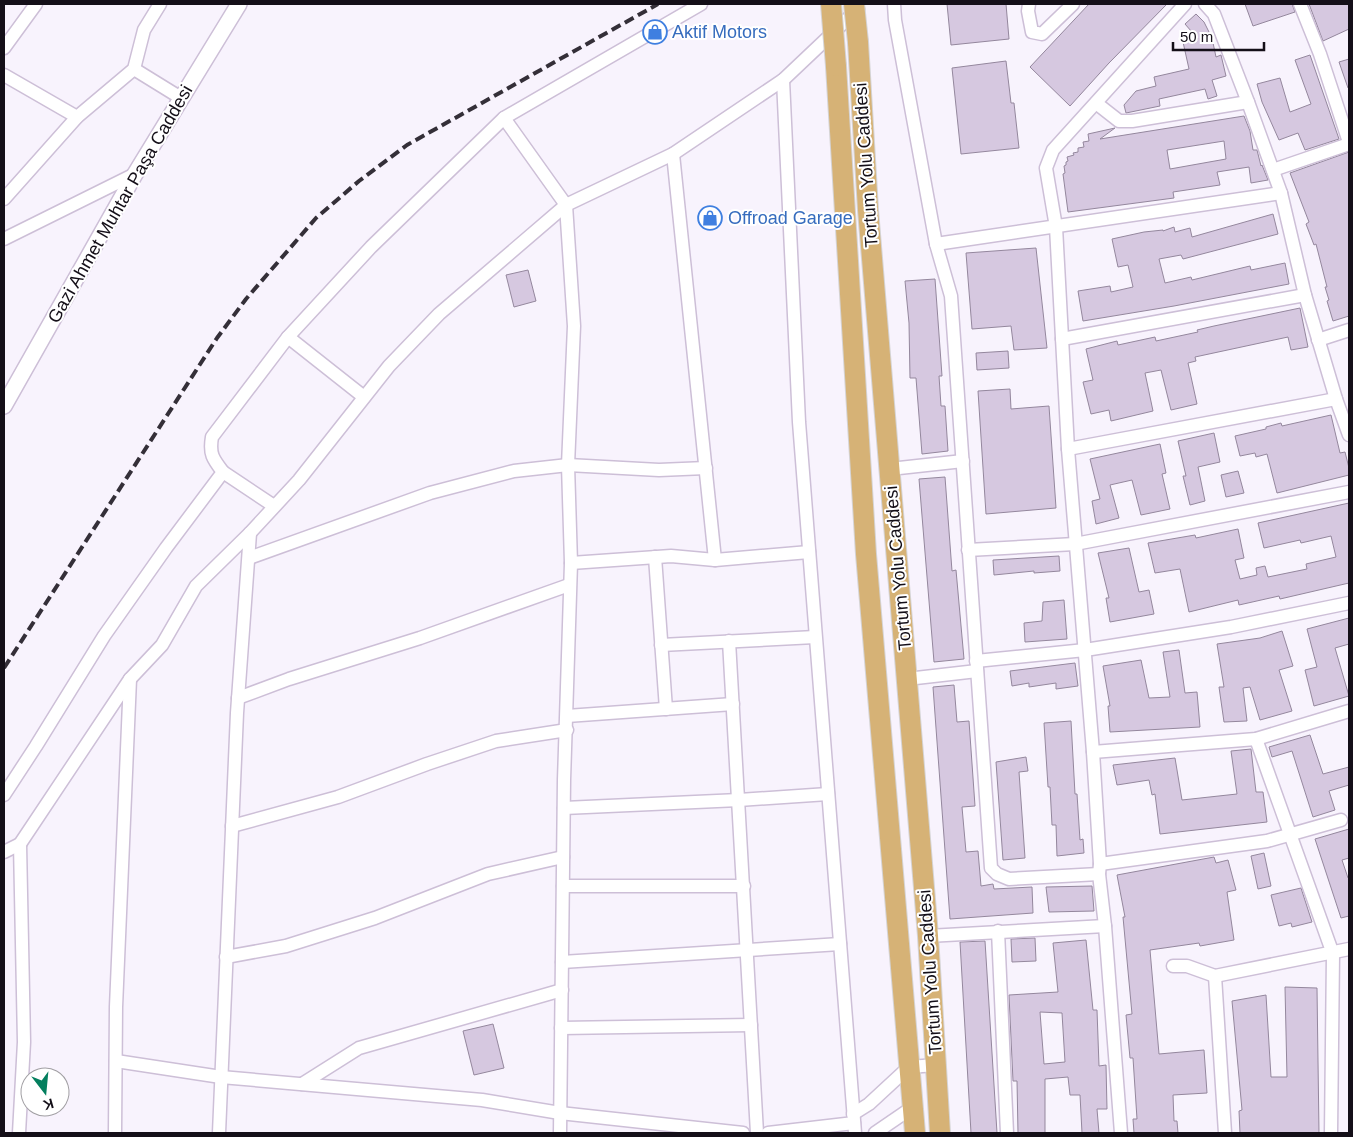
<svg xmlns="http://www.w3.org/2000/svg" width="1353" height="1137" font-family="Helvetica,sans-serif">
	<style>
		.building { fill: #d6c8e0; stroke: #94879d; fill-rule: evenodd }
		.lines { fill: none; stroke-linecap: round; stroke-linejoin: round }
		.minor-casing { stroke: #cdbfd7; stroke-width: 15 }
		.tertiary-casing { stroke: #cdbfd7; stroke-width: 18 }
		.trunk-casing { stroke: #d5d4d5; stroke-width: 22 }
		.minor { stroke: #fff; stroke-width: 12 }
		.tertiary { stroke: #fff; stroke-width: 15 }
		.trunk { stroke: #d6b276; stroke-width: 20 }
		.rail { stroke: #342f38; stroke-width: 4; stroke-dasharray: 10 5; stroke-linecap: butt }
		.trunk-bridge-casing { stroke: #d5d4d5; stroke-width: 22; stroke-linecap: butt }
		.trunk-bridge { stroke: #d6b276; stroke-width: 20 }
		.labels { text-anchor: middle; dominant-baseline: central; stroke-width: 4; stroke-linejoin: round; paint-order: stroke }
		.shop-label { font-size: 18px; fill: #366cbe; stroke: #fff; text-anchor: start }
		.street-label { font-size: 18px; fill: #140f18; stroke: #fff }
	</style>
	<rect width="100%" height="100%" fill="#f8f3fd"/>
	<!-- building -->
	<g class="building">
		<polygon points="947,4 1006,4 1009,39 951,45"/>
		<polygon points="1089,4 1167,4 1109,63 1070,106 1030,67"/>
		<polygon points="1245,4 1292,4 1295,12 1253,26"/>
		<polygon points="1309,4 1349,4 1349,29 1323,41"/>
		<polygon points="1196,14 1204,22 1212,38 1216,57 1221,55 1226,76 1212,80 1217,96 1208,99 1205,89 1159,99 1160,106 1126,113 1124,105 1136,91 1156,86 1154,77 1189,69 1183,42 1198,39 1185,24"/>
		<polygon points="1310,55 1339,139 1305,150 1298,133 1279,140 1262,102 1257,84 1280,78 1290,112 1311,104 1295,60"/>
		<polygon points="1349,59 1349,88 1348,88 1339,62"/>
		<polygon points="1006,61 1011,103 1014,103 1019,148 961,154 952,68"/>
		<path d="M1244,116L1250,131L1253,150H1257L1261,166L1262,165L1268,180L1251,183L1249,167L1217,172L1220,185L1173,192L1174,198L1068,212L1063,174L1065,173L1064,166L1066,165V162L1068,161L1067,157L1074,155L1073,153L1078,152V148L1084,147L1083,142L1089,141L1088,134L1115,128L1100,139ZM1224,141L1226,159L1170,169L1167,150Z"/>
		<polygon points="1349,152 1349,316 1333,321 1327,301 1329,300 1325,287 1327,287 1316,244 1314,245 1306,224 1309,222 1290,173"/>
		<polygon points="1273,214 1278,234 1183,259 1181,255 1159,259 1165,283 1191,277 1192,280 1250,266 1251,270 1285,263 1289,284 1174,306 1083,321 1078,291 1110,286 1111,292 1133,287 1128,265 1118,267 1112,239 1144,232 1163,230 1163,231 1174,227 1175,232 1190,228 1192,237"/>
		<polygon points="1036,248 1047,348 1014,350 1011,326 972,329 966,253"/>
		<polygon points="528,270 536,301 514,307 506,275"/>
		<polygon points="935,279 942,376 939,376 941,406 945,406 948,451 922,454 916,378 910,378 909,323 905,281"/>
		<polygon points="1300,308 1308,347 1291,350 1288,337 1195,357 1196,361 1188,363 1197,404 1171,410 1161,370 1145,373 1153,411 1111,421 1109,410 1091,414 1083,382 1093,380 1086,349 1117,341 1118,345 1155,337 1156,341 1198,332 1197,330 1214,326"/>
		<polygon points="1008,351 1009,368 977,370 976,353"/>
		<polygon points="1010,389 1011,409 1049,406 1056,508 986,514 978,391"/>
		<polygon points="1331,415 1340,453 1345,452 1349,468 1349,475 1277,493 1267,454 1256,457 1255,453 1240,456 1235,436 1266,429 1266,427 1281,423 1282,426"/>
		<polygon points="1214,433 1220,462 1198,467 1205,501 1190,505 1183,476 1186,476 1178,441"/>
		<polygon points="1160,444 1166,473 1162,474 1170,509 1141,515 1132,480 1110,485 1119,518 1096,524 1092,501 1100,499 1090,459"/>
		<polygon points="1238,471 1244,493 1226,497 1221,475"/>
		<polygon points="945,477 952,571 956,570 964,659 934,662 919,479"/>
		<polygon points="1349,503 1349,583 1280,599 1279,596 1239,605 1238,600 1189,612 1180,569 1155,573 1148,543 1195,535 1196,538 1238,529 1244,558 1235,560 1240,579 1257,575 1256,568 1265,566 1268,577 1307,569 1306,564 1336,557 1331,536 1301,543 1300,540 1264,548 1258,523"/>
		<polygon points="1129,548 1139,592 1149,590 1154,614 1110,622 1106,598 1109,598 1098,553"/>
		<polygon points="1059,556 1060,571 1034,573 1034,571 994,575 993,560"/>
		<polygon points="1064,600 1067,639 1025,642 1024,623 1042,621 1043,602"/>
		<polygon points="1349,618 1349,644 1335,648 1349,696 1314,706 1305,670 1317,667 1307,629"/>
		<polygon points="1282,631 1293,666 1279,670 1292,711 1260,720 1250,687 1243,688 1247,721 1224,722 1219,687 1224,687 1217,644 1260,638"/>
		<polygon points="1179,650 1185,693 1197,692 1200,727 1110,732 1108,706 1110,706 1103,666 1141,660 1149,698 1170,697 1163,652"/>
		<polygon points="1075,663 1078,686 1056,689 1056,683 1029,687 1029,683 1012,686 1010,671"/>
		<polygon points="954,685 957,722 969,721 975,806 962,807 966,852 978,851 981,886 993,884 994,889 1032,887 1033,913 950,919 933,687"/>
		<polygon points="1071,721 1075,794 1077,794 1080,840 1083,839 1084,853 1057,856 1056,825 1052,825 1050,787 1048,787 1044,723"/>
		<polygon points="1310,735 1323,774 1349,767 1349,785 1329,791 1335,810 1313,817 1292,751 1272,757 1269,747"/>
		<polygon points="1251,749 1256,792 1263,792 1267,822 1160,834 1155,794 1152,795 1149,780 1117,785 1113,765 1175,758 1182,800 1237,794 1231,751"/>
		<polygon points="1026,757 1028,771 1019,772 1025,858 1003,860 996,762"/>
		<polygon points="1349,829 1349,858 1342,860 1348,878 1349,878 1349,916 1341,918 1315,839"/>
		<polygon points="1264,853 1271,886 1258,889 1251,856"/>
		<polygon points="1214,857 1216,863 1228,860 1236,890 1227,892 1234,940 1200,946 1199,943 1150,950 1159,1054 1204,1050 1207,1093 1173,1095 1174,1121 1177,1121 1178,1133 1134,1133 1133,1119 1137,1119 1133,1058 1130,1058 1126,1015 1132,1014 1123,917 1125,917 1117,875"/>
		<polygon points="1092,886 1094,911 1049,912 1046,887"/>
		<polygon points="1301,888 1312,922 1292,927 1291,923 1279,926 1271,895"/>
		<polygon points="1035,938 1036,961 1012,962 1011,939"/>
		<path d="M1086,940L1093,1010H1097L1099,1066L1106,1065L1107,1109H1097L1099,1133H1082L1080,1095H1070L1068,1077L1045,1079V1133H1018L1017,1081H1013L1009,995L1058,992L1053,943ZM1040,1012L1062,1013L1065,1062L1044,1064Z"/>
		<polygon points="985,941 997,1133 971,1133 960,942"/>
		<polygon points="1285,987 1317,988 1319,1133 1240,1133 1239,1111 1242,1110 1232,1001 1266,995 1271,1077 1287,1077"/>
		<polygon points="493,1024 504,1068 474,1075 463,1031"/>
	</g>
	<g class="lines">
		<!-- minor casing -->
		<g class="minor-casing">
			<g id="minor">
				<polyline points="894,4 895,20 936,244 951,296 991,868 997,874 1009,879 1099,874"/>
				<polyline points="1029,4 1028,11 1032,32 1042,34 1073,4"/>
				<polyline points="1205,4 1214,14 1248,102 1281,193 1305,295 1336,399 1349,435"/>
				<polyline points="1300,4 1320,54 1349,142"/>
				<polyline points="4,48 36,4"/>
				<polyline points="134,69 181,98"/>
				<polyline points="4,75 77,117"/>
				<polyline points="783,80 799,422 855,1133"/>
				<polyline points="1096,103 1119,121 1132,121 1248,102"/>
				<polyline points="504,118 566,205 574,326 568,465 571,563 564,780 560,1133"/>
				<polyline points="673,154 715,560"/>
				<polyline points="1273,170 1349,144"/>
				<polyline points="4,199 77,117 134,69 144,30 160,4"/>
				<polyline points="4,239 135,174"/>
				<polyline points="936,244 1281,193"/>
				<polyline points="288,337 364,397"/>
				<polyline points="1062,339 1305,295"/>
				<polyline points="1318,340 1349,330"/>
				<polyline points="1068,449 1336,399"/>
				<polyline points="890,469 963,461"/>
				<polyline points="223,472 274,506"/>
				<polyline points="968,550 1075,544 1349,492"/>
				<polyline points="655,557 666,709"/>
				<polyline points="249,558 430,493 514,471 568,465 659,470 706,468"/>
				<polyline points="571,563 671,556 715,560 809,552"/>
				<polyline points="729,641 757,1133"/>
				<polyline points="661,645 815,637"/>
				<polyline points="976,661 1085,650 1231,627 1349,603"/>
				<polyline points="907,679 977,671"/>
				<polyline points="238,698 289,679 420,638 569,585"/>
				<polyline points="567,716 733,704"/>
				<polyline points="1256,739 1333,954 1331,1133"/>
				<polyline points="1093,752 1256,739 1349,711"/>
				<path d="M4,795L36,746L104,636L166,548L223,472C213,459 209,454 212,437L288,337L371,247L504,118L701,4"/>
				<polyline points="564,808 739,800 828,794"/>
				<polyline points="232,826 338,797 427,764 496,741 567,730"/>
				<polyline points="4,852 20,844 130,679 162,645 196,586 250,533 299,480 389,366 439,314 566,205 673,154 783,80 858,9"/>
				<polyline points="1100,864 1267,841 1341,820"/>
				<polyline points="563,886 744,886"/>
				<polyline points="998,931 1007,1133"/>
				<polyline points="928,936 1105,926"/>
				<polyline points="226,957 286,946 375,918 488,874 563,857"/>
				<polyline points="562,962 840,944"/>
				<polyline points="1173,966 1187,966 1215,976 1349,949"/>
				<polyline points="1215,976 1225,1133"/>
				<polyline points="561,1028 751,1025"/>
				<polyline points="116,1061 221,1077 482,1100 560,1113 743,1133"/>
				<polyline points="302,1084 359,1048 562,990"/>
				<polyline points="853,1114 869,1104 909,1067 936,1065"/>
				<polyline points="19,1133 24,1042 20,844"/>
				<polyline points="115,1133 116,1007 130,679"/>
				<polyline points="219,1133 237,713 250,533"/>
				<polyline points="768,1133 854,1123"/>
				<polyline points="875,1133 913,1107"/>
				<polyline points="1121,1133 1105,926 1099,874 1100,864 1093,752 1068,449 1056,227 1046,168 1053,150 1185,4"/>
			</g>
		</g>
		<!-- tertiary casing -->
		<g class="tertiary-casing">
			<polyline id="tertiary" points="4,406 135,174 239,4"/>
		</g>
		<!-- trunk casing -->
		<g class="trunk-casing">
			<g id="trunk">
				<polyline points="858,42 868,210 928,936 940,1133"/>
				<polyline points="836,66 866,554 915,1133"/>
			</g>
		</g>
		<!-- minor -->
		<use href="#minor" class="minor"/>
		<!-- tertiary -->
		<use href="#tertiary" class="tertiary"/>
		<!-- trunk -->
		<use href="#trunk" class="trunk"/>
		<!-- rail -->
		<polyline class="rail" points="4,668 217,338 246,299 316,218 359,181 407,145 658,4"/>
		<!-- trunk-bridge casing -->
		<g class="trunk-bridge-casing">
			<g id="trunk-bridge">
				<polyline points="831,4 836,66"/>
				<polyline points="854,4 858,42"/>
			</g>
		</g>
		<!-- trunk-bridge -->
		<use href="#trunk-bridge" class="trunk-bridge"/>
	</g>
	<!-- icons -->
	<defs>
		<g id="shop-ring" transform="scale(1.25)"><circle r="9.5" fill="#fff" stroke="#3f7fe0" stroke-width="1.5"/><path d="M-5-2.5h2.3a2.7 3.5 0 0 1 5.4 0H5L5.5 6h-11ZM-1.5-2.5h3a1.5 2.3 0 0 0-3 0Z" fill="#3f7fe0"/></g>
	</defs>
	<g fill-rule="evenodd">
		<use href="#shop-ring" x="655" y="32"/>
		<use href="#shop-ring" x="710" y="218"/>
	</g>
	<g class="labels">
		<!-- shop labels -->
		<g class="shop-label">
			<text x="672" y="32">Aktif Motors</text>
			<text x="728" y="218">Offroad Garage</text>
		</g>
		<!-- street labels -->
		<g class="street-label">
			<text transform="translate(866 165) rotate(-94)">Tortum Yolu Caddesi</text>
			<text transform="translate(120 204) rotate(-60)">Gazi Ahmet Muhtar Paşa Caddesi</text>
			<text transform="translate(898 568) rotate(-95)">Tortum Yolu Caddesi</text>
			<text transform="translate(930 972) rotate(-94)">Tortum Yolu Caddesi</text>
		</g>
	</g>
	<!-- border -->
	<rect width="1353" height="1137" fill="none" stroke="#140f18" stroke-width="10"/>
	<!-- north arrow -->
	<g transform="translate(45 1092) rotate(164)"><circle r="24" fill="#ffffff" stroke="#a19fa3"/>
	<path d="M0-4L9 19L0 12L-9 19Z" fill="#047f5e"/>
	<text y="-8" font-size="14" font-weight="bold" text-anchor="middle" fill="#140f18">K</text>
	</g>
	<!-- scale -->
	<path d="M1173 42v8h91v-8" fill="none" stroke="#140f18" stroke-width="2.5"/>
	<text x="1180" y="42" font-size="15" fill="#140f18" stroke="#ffffff" stroke-width="4" paint-order="stroke">50 m</text>
</svg>
